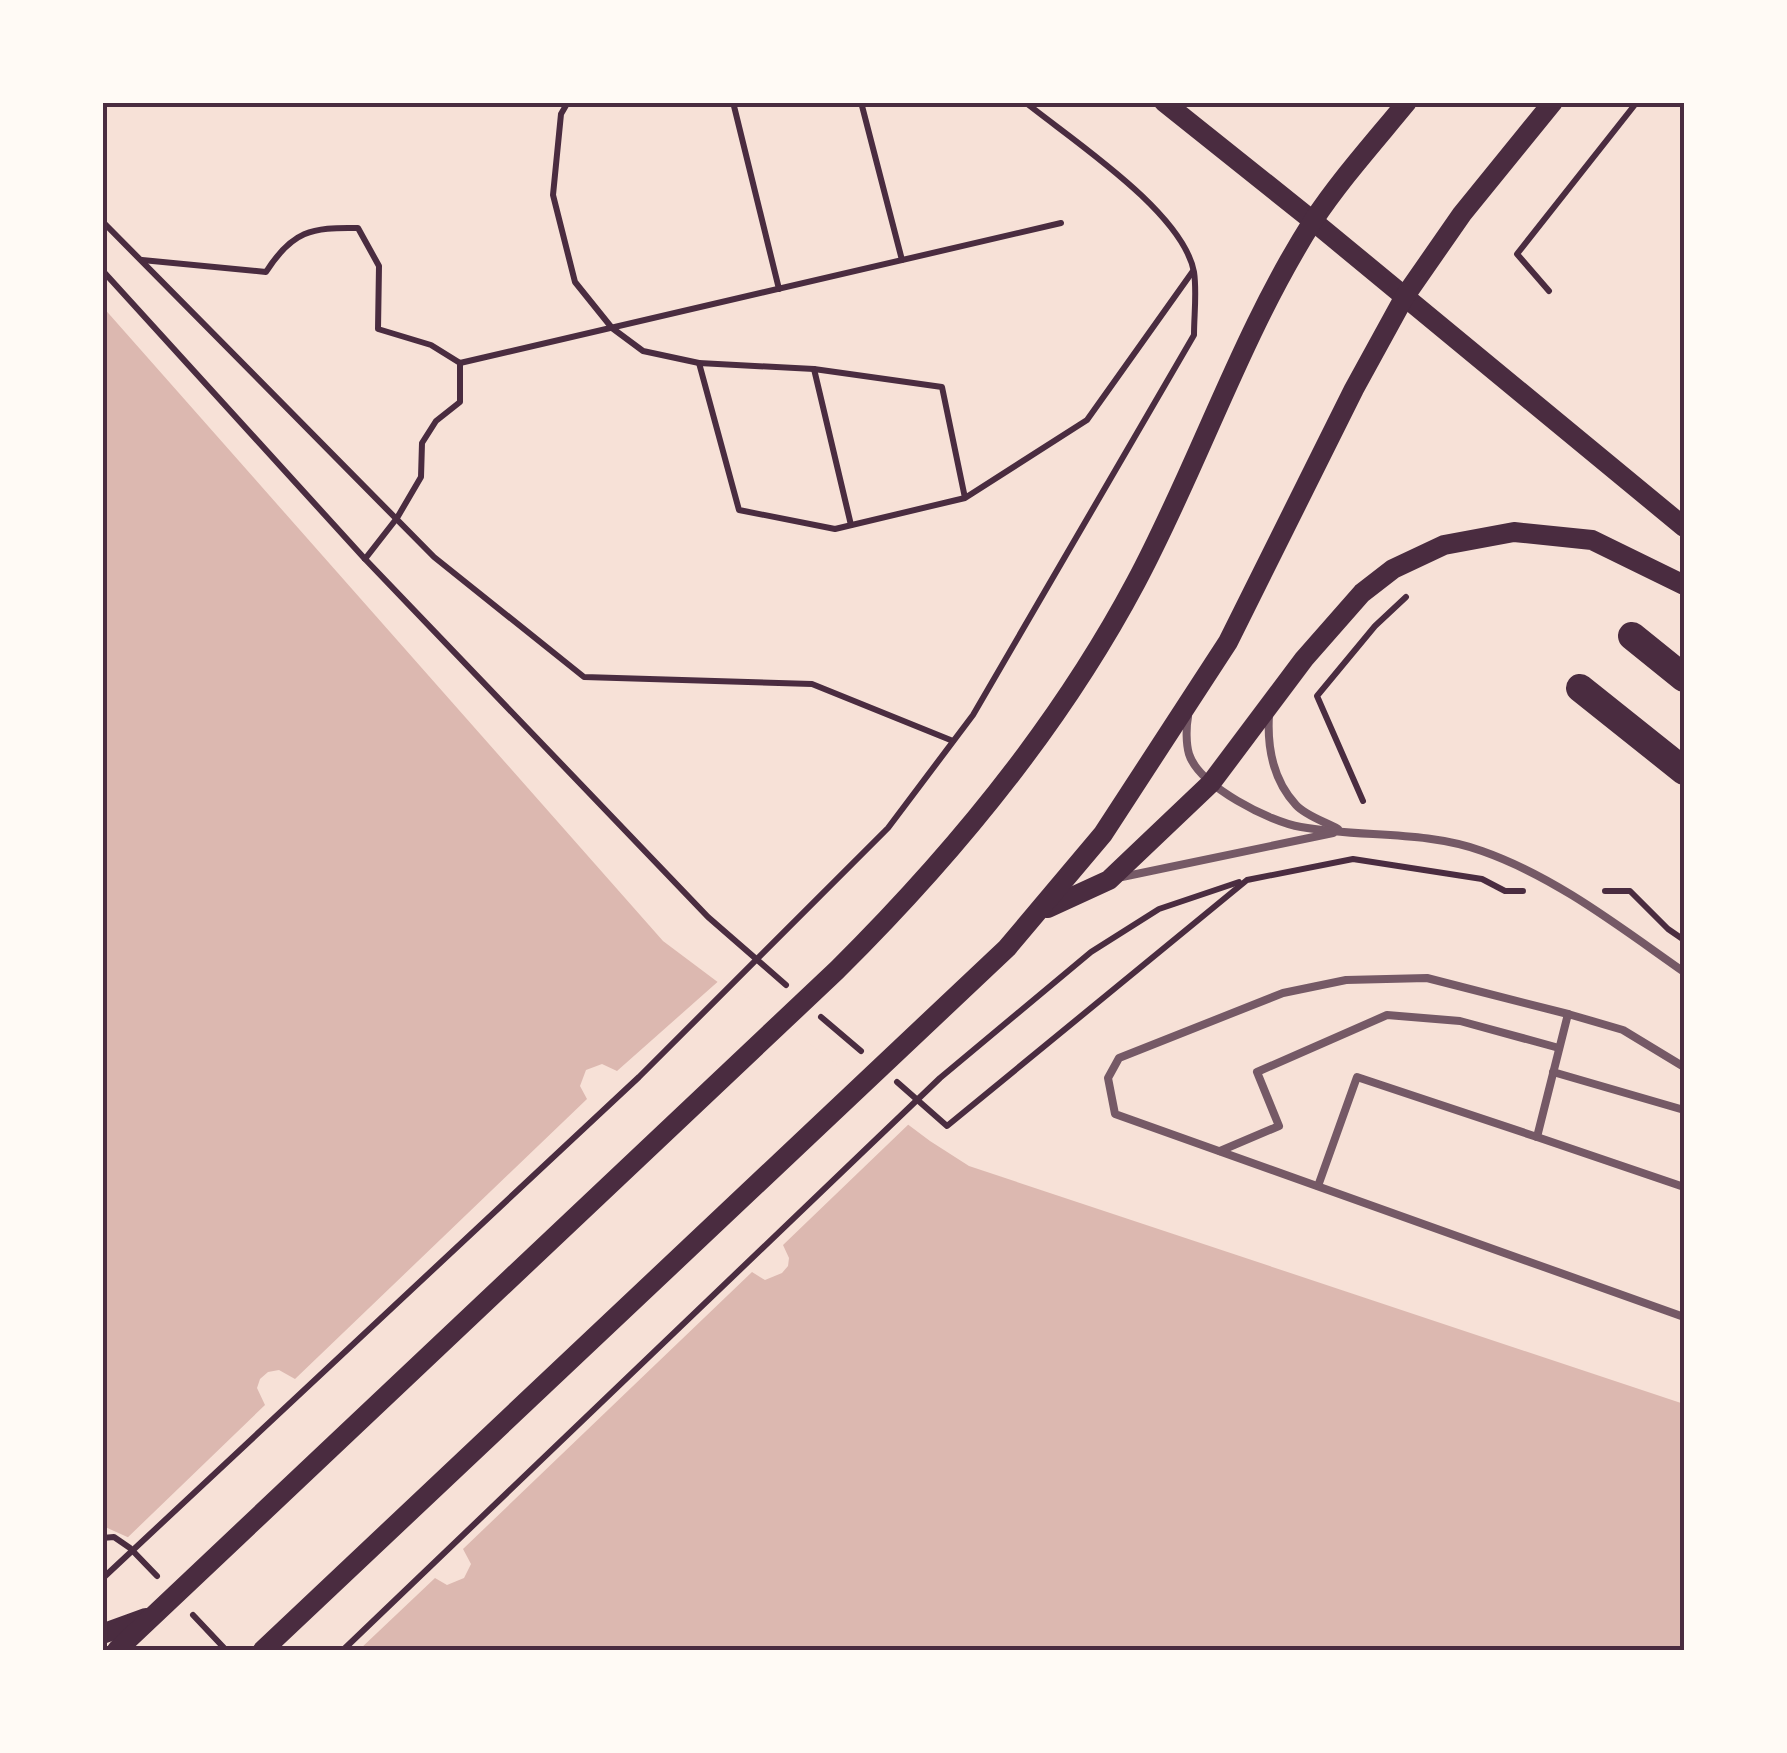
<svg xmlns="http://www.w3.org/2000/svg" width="1787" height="1753" font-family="Montserrat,sans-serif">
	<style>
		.water { fill: #dcb8b0 }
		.pier { fill: #f7e1d7 }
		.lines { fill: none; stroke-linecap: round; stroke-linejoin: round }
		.path { stroke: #4a2c40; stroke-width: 6 }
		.service { stroke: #755966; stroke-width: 8 }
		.secondary { stroke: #4a2c40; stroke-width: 20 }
		.trunk { stroke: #4a2c40; stroke-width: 28 }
		.neatline { fill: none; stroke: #4a2c40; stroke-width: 4 }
	</style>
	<rect width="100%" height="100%" fill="#f7e1d7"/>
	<!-- water -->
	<polygon class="water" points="102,306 663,941 930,1141 969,1166 1684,1404 1684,1650 233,1650 134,1540 103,1526"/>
	<!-- pier -->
	<polygon class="pier" points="722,978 912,1121 783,1245 789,1258 788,1266 782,1273 765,1280 752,1272 463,1549 471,1564 464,1578 447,1585 435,1578 359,1650 227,1650 124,1541 265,1405 257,1388 260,1379 268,1372 279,1370 295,1379 587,1099 580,1086 586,1070 602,1064 617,1071"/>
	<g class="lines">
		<!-- path -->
		<g class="path">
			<polyline points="568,102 561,114 553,195 575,282 612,328 643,351 699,363"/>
			<polyline points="733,102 779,289"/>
			<polyline points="861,102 902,260"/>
			<polyline points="102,221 434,557 584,677 812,684 953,741"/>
			<path d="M142,260L266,272C292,231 311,227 358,228L379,266L378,329L431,345L460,363L1061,223"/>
			<polyline points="102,270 365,559 708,917 786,985"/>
			<polyline points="1549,291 1517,254 1637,102"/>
			<polyline points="814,369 851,525"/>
			<polyline points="965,498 942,387 814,369 699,363 739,510 835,529 965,498 1087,420 1193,271"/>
			<polyline points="365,559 397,518 421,477 422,443 436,421 460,402 460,363"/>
			<polyline points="1363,801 1317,696 1375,626 1406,597"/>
			<polyline points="1605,891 1630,891 1668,929 1684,940"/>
			<polyline points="821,1017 861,1051"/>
			<polyline points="897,1082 947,1126 1247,880 1353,859 1482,879 1505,891 1523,891"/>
			<polyline points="102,1538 114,1537 130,1548 157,1576"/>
			<path d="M102,1579L639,1077L888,828L973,715L1194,335C1194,315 1197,292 1194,272C1183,212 1072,140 1025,102"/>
			<polyline points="193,1615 226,1650"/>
			<polyline points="343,1650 940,1078 1091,952 1159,909 1239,882"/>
		</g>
		<!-- service -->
		<g class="service">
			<path d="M1269,715C1267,748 1273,780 1296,805C1306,816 1326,822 1338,829"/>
			<path d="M1188,717C1186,727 1186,744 1189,754C1199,786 1270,822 1301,827C1362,838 1423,830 1482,851C1556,877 1621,928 1684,972"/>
			<polyline points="1122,877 1333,833"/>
			<polyline points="1568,1014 1623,1030 1684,1067"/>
			<polyline points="1553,1072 1684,1110"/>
			<polyline points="1220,1151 1279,1126 1257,1072 1387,1015 1460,1021 1559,1048"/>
			<polyline points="1318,1186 1357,1077 1537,1137"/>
			<polyline points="1684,1187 1537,1137 1568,1014 1427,978 1346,980 1283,993 1119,1058 1108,1078 1115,1114 1684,1317"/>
		</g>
		<!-- secondary -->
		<g class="secondary">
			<polyline points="1164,102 1313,221 1684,527"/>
			<polyline points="1048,908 1109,880 1211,783 1304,659 1362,593 1393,569 1444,545 1514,532 1592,540 1684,585"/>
			<polyline points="102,1634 146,1618"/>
			<path d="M117,1650L837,970C953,855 1059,727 1136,582C1199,464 1241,334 1313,221C1340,180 1375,141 1407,102"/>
			<polyline points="263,1650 1007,948 1103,834 1228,642 1354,389 1405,296 1462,214 1553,102"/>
		</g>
		<!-- trunk -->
		<g class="trunk">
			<polyline points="1632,636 1684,678"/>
			<polyline points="1580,688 1684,771"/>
		</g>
	</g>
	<!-- border -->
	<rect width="1787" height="1753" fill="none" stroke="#fffaf5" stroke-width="210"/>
	<rect x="105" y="105" width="1577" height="1543" class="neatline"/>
</svg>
